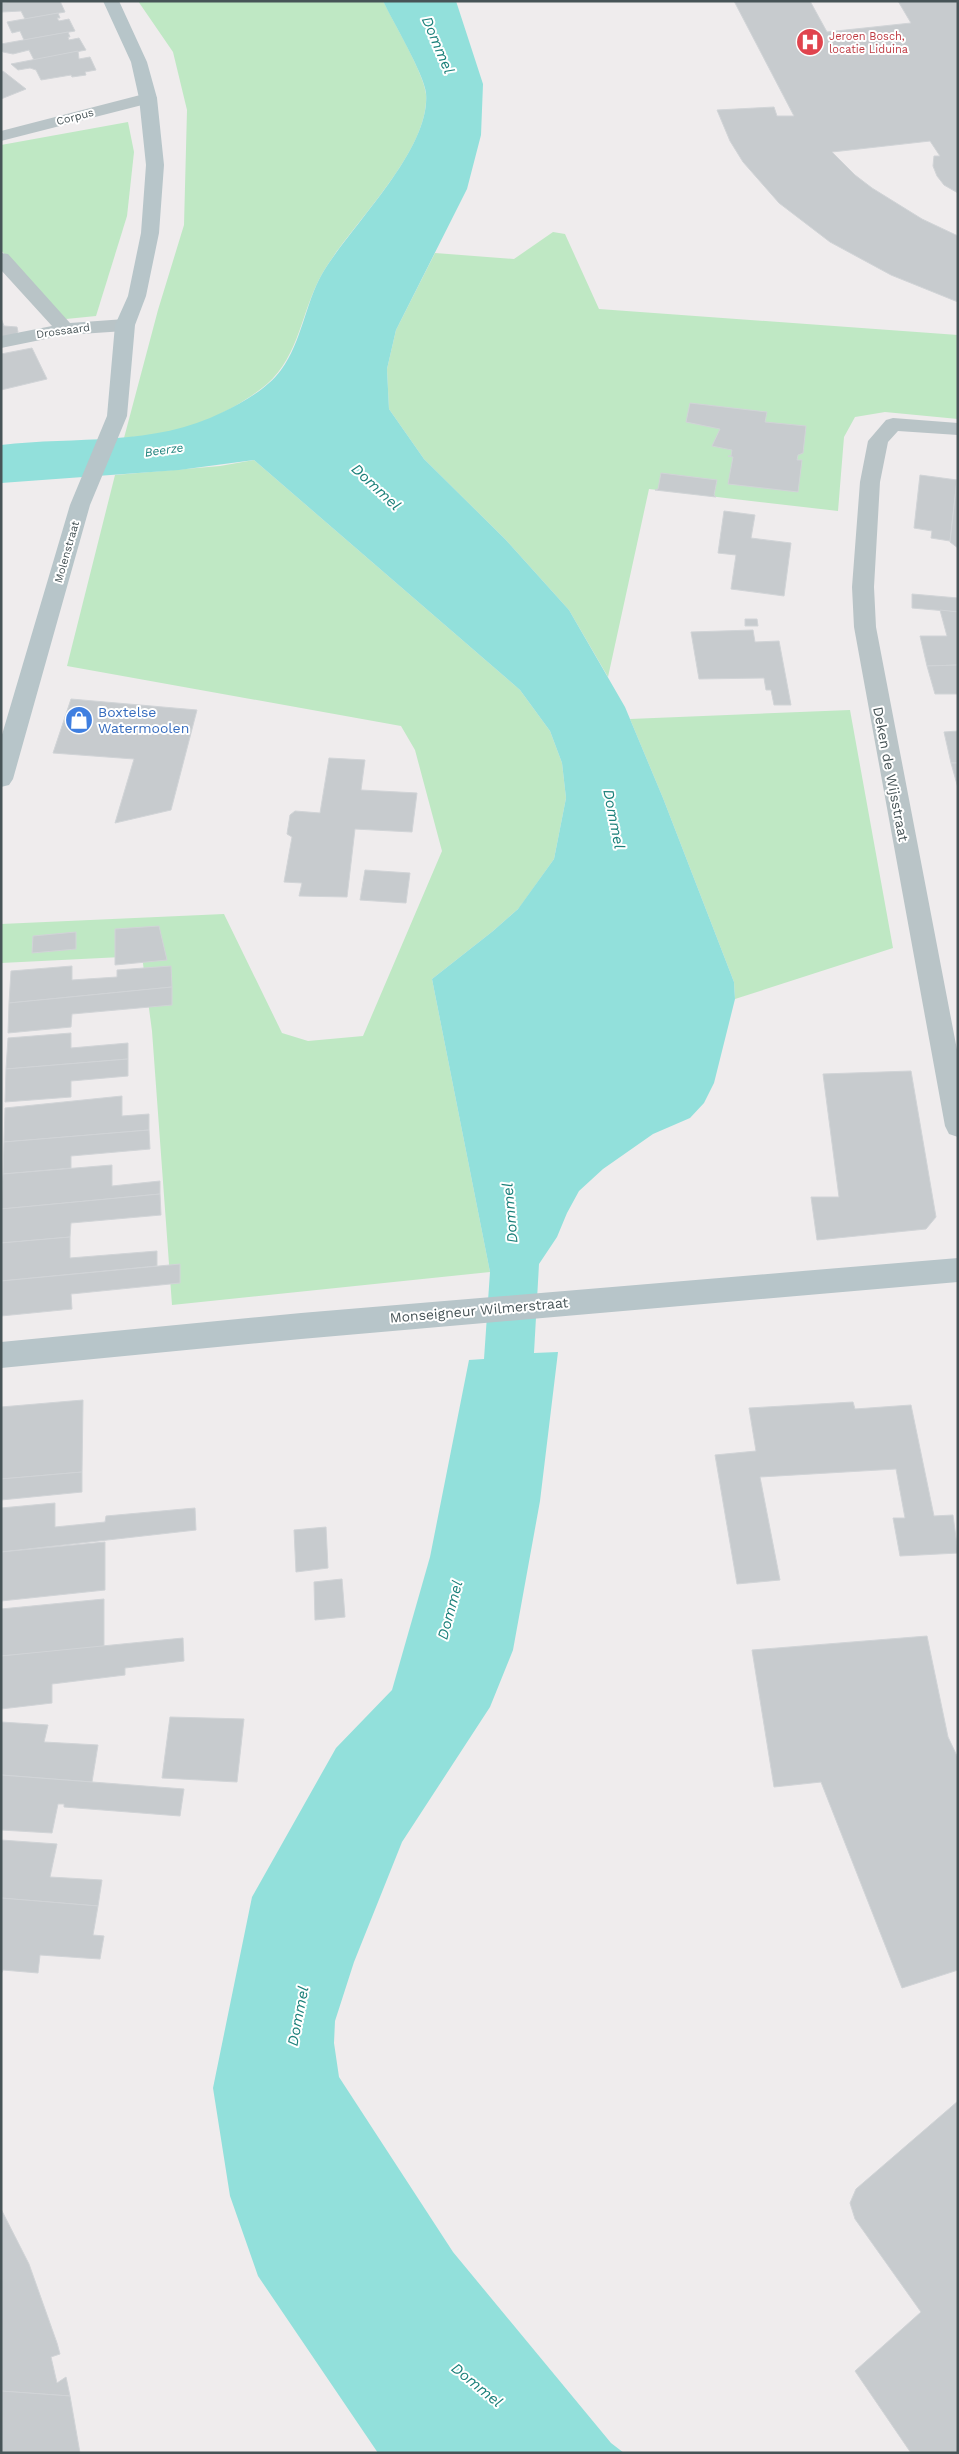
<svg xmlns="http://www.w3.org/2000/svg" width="959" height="2454" font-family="'Work Sans',sans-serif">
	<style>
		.green { fill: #bfe8c4 }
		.water { fill: #92e0db }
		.building { fill: #c7cbce; stroke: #d1d4d7 }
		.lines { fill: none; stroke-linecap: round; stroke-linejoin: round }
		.street { fill: #b9c4c7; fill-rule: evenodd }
		.secondary { fill: #b7c5c9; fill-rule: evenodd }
		.labels { text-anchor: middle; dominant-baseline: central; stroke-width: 4; stroke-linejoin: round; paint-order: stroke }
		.far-health-label { font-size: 11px; fill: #be3a42; stroke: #fff; text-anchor: start }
		.far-street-label { font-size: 11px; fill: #475457; stroke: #fff }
		.far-water-label { font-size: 12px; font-style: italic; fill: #1b807a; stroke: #fff }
		.shop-label { font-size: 14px; fill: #366cbe; stroke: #fff; text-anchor: start }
		.street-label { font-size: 14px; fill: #475457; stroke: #fff }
		.water-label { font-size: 15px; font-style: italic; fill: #1b807a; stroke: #fff }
	</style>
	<rect width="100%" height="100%" fill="#efeced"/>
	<!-- green -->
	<g class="green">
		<path d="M138,1H383C393,21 424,74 426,94C430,152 350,225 322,274C301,311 300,355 267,384C242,405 198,428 166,433C152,436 138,436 124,438L158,310L184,225L187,110L173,52Z"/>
		<polygon points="128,122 134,152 127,216 96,316 66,319 53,311 1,250 1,145"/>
		<polygon points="553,232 565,234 599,309 958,335 958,419 885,412 855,417 844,437 838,511 649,489 608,677 569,610 505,539 424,459 389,409 387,369 396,330 435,253 514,259"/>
		<polygon points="254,460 520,690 550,731 562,763 566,798 554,859 519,908 493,931 432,979 490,1272 172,1305 152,1031 142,956 1,963 1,924 224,914 282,1033 308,1041 363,1036 442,851 415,750 401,726 67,666 115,475 220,466"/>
		<polygon points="850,710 893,948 735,999 734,982 663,798 630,719"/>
	</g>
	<!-- water -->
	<path class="water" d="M383,1H456L483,84L481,135L467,189L396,330L387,369L389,409L424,459L505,539L569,610L625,707L663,798L734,982L735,999L714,1083L704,1103L690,1118L653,1134L603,1169L579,1191L567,1213L557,1237L539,1264L534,1353L558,1352L540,1501L513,1650L490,1707L402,1842L354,1962L335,2021L334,2043L339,2077L453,2252L611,2443L624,2453H378L258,2276L230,2196L213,2088L252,1897L336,1748L392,1690L430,1557L469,1360L484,1359L490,1272L432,979L493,931L518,909L554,859L566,798L562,763L550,731L520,690L254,460L179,470L1,483V445C76,436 154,447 223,412C243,402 267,389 281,370C302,341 305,304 322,274C350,226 431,150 426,93C424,74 393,22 383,1Z"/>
	<!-- building -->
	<g class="building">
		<polygon points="14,1 60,1 65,12 25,19 21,11 2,12 1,3"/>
		<polygon points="734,1 810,1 827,32 911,23 898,1 958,1 958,193 944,185 937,176 933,166 934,156 940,156 930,141 832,152 855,175 872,188 922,219 958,236 958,302 891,275 830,242 779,203 743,162 730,141 717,110 774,107 777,116 794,116"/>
		<polygon points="58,13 60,18 57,18 59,21 69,19 75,31 24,40 20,31 12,33 7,22"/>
		<polygon points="68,32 70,37 68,37 69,40 79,38 86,50 34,60 29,50 13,54 3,52 1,49 1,44"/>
		<polygon points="78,51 79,59 90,57 96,70 85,72 86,75 72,77 71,75 41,80 36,70 30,68 18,70 11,64"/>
		<polygon points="3,71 26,89 1,99 1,72"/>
		<polygon points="1,318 4,326 17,327 18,332 13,336 1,338"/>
		<polygon points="32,348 47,379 1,390 1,354"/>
		<polygon points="690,403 767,412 765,422 806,426 803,453 798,455 797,460 802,460 798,492 728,484 733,457 728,456 731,456 732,450 712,446 720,429 686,422"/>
		<polygon points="661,473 717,480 714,495 716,497 655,490 658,489"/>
		<polygon points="920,475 957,480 950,541 931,538 932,531 914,528"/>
		<polygon points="957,480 958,480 958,548 950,542"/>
		<polygon points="724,511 755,515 751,538 791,543 784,596 731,589 736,555 718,553"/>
		<polygon points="912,594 958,598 958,612 912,608"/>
		<polygon points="940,610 958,612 958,665 927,666 920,636 947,636"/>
		<polygon points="745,619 757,619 758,626 745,626"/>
		<polygon points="753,630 755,642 779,641 791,705 774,705 771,690 766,690 764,678 699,679 691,632"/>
		<polygon points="958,665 958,694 935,694 927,666"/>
		<polygon points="71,699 197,710 171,810 115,823 134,759 53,753"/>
		<polygon points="958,731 958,763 951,763 944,732"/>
		<polygon points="329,758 365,760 361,790 417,793 412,832 355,829 347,897 299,896 302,883 284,882 292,837 287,834 290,815 295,811 320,813"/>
		<polygon points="951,763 958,763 958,788"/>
		<polygon points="365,870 410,873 406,903 360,900"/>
		<polygon points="159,926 167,960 115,965 115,929"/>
		<polygon points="76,932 76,949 32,953 33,936"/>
		<polygon points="72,966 72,980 117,977 117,970 171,966 172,987 9,1003 11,971"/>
		<polygon points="172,987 172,1005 72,1014 71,1027 8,1033 9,1003"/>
		<polygon points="71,1033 71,1048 128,1043 128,1059 6,1069 8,1038"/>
		<polygon points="128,1059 128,1076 71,1081 71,1097 5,1102 6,1069"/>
		<polygon points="911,1071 936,1217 926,1229 817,1240 811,1197 839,1197 823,1074"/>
		<polygon points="122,1096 122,1116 149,1114 149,1130 4,1142 5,1108"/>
		<polygon points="149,1130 150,1149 71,1156 71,1168 3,1174 4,1142"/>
		<polygon points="112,1165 112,1186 160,1181 160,1194 1,1209 3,1174"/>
		<polygon points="160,1194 161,1215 71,1223 70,1237 1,1243 1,1209"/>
		<polygon points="70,1237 70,1258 157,1251 157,1266 1,1281 1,1243"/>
		<polygon points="180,1264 180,1283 71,1294 72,1309 1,1316 1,1281"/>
		<polygon points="83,1400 82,1472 1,1479 1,1407"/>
		<polygon points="853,1402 855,1409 911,1405 934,1516 953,1515 958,1553 900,1556 893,1518 905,1518 896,1469 760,1477 780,1580 737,1584 715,1455 756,1451 749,1408"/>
		<polygon points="82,1472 82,1492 1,1500 1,1479"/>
		<polygon points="55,1503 55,1527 105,1522 106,1516 195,1508 196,1530 1,1552 1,1508"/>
		<polygon points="326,1527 328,1568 296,1572 294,1530"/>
		<polygon points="105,1542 105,1590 1,1601 1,1552"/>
		<polygon points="342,1579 345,1617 315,1620 314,1582"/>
		<polygon points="104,1599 104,1647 1,1656 1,1609"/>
		<polygon points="927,1636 948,1737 958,1758 958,1970 902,1988 821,1782 774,1787 752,1650"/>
		<polygon points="183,1638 184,1661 125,1668 125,1675 52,1684 52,1703 1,1709 1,1656"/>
		<polygon points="170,1717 244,1719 237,1782 162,1778"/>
		<polygon points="1,1722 48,1725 44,1742 98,1745 92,1782 1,1775"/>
		<polygon points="1,1775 92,1782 184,1789 180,1816 64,1807 64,1804 58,1804 52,1833 1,1830"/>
		<polygon points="1,1840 57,1844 50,1877 102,1880 98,1906 1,1898"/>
		<polygon points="1,1898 98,1906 93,1935 104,1936 100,1959 40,1955 38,1973 3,1970 1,1974"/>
		<polygon points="958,2101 958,2453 911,2453 855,2371 921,2312 855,2219 850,2203 856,2189"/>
		<polygon points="1,2209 29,2264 57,2343 60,2354 51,2357 57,2383 66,2377 70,2396 1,2391"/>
		<polygon points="1,2391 70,2396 80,2453 1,2453"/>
	</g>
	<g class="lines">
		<!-- street -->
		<g class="street">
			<polygon points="148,93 154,94 157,98 154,102 1,141 1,131"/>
			<polygon points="1,253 8,254 70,323 125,319 132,321 135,325 132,329 125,331 65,335 1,348 1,336 52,326 1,270"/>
			<polygon points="893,418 958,423 958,435 898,431 888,442 880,482 874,587 876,627 958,1055 958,1137 949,1134 945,1126 854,627 852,587 860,482 868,441 886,420"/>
		</g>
		<!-- secondary -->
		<g class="secondary">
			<polygon points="103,1 119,1 147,62 157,98 164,165 159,233 146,296 135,325 127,416 90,505 13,779 9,785 1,787 1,738 70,505 107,416 115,325 128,296 141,233 146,165 139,98 131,62"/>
			<polygon points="958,1258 958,1282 301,1339 1,1368 1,1342 301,1313"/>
		</g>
	</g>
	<!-- icons -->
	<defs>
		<g id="hospital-disc" transform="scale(1.4375)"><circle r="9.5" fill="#e0444e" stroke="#fff"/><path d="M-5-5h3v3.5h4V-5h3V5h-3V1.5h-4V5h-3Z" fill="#fff"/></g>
		<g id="shop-disc" transform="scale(1.4375)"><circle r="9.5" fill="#3f7fe0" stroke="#fff"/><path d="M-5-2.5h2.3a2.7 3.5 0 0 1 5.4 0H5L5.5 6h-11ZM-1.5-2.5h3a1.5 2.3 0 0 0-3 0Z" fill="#fff"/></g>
	</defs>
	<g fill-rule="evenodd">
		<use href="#hospital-disc" x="810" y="42"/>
		<use href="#shop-disc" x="79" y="720"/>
	</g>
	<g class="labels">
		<!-- far-health labels -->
		<g class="far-health-label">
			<text x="829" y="36">Jeroen Bosch,<tspan x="829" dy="13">locatie Liduina</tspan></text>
		</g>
		<!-- far-street labels -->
		<g class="far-street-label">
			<text transform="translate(75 117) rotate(-15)">Corpus</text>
			<text transform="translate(63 331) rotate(-8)">Drossaard</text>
			<text transform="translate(67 552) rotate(-74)">Molenstraat</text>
		</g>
		<!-- far-water labels -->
		<g class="far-water-label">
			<text transform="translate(164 450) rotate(-8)">Beerze</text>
		</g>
		<!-- shop labels -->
		<g class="shop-label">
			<text x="98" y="712">Boxtelse<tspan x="98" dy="16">Watermoolen</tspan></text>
		</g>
		<!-- street labels -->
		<g class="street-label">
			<text transform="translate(891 774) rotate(79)">Deken de Wijsstraat</text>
			<text transform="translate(479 1310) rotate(-5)">Monseigneur Wilmerstraat</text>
		</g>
		<!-- water labels -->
		<g class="water-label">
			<text transform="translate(438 45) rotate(67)">Dommel</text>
			<text transform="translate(376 487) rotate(43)">Dommel</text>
			<text transform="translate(614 819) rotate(79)">Dommel</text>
			<text transform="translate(510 1213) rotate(-95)">Dommel</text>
			<text transform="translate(450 1610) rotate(-75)">Dommel</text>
			<text transform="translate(298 2016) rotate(-79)">Dommel</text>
			<text transform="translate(477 2385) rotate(39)">Dommel</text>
		</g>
	</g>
	<!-- border -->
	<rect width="959" height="2454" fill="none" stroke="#475457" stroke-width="5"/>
</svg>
